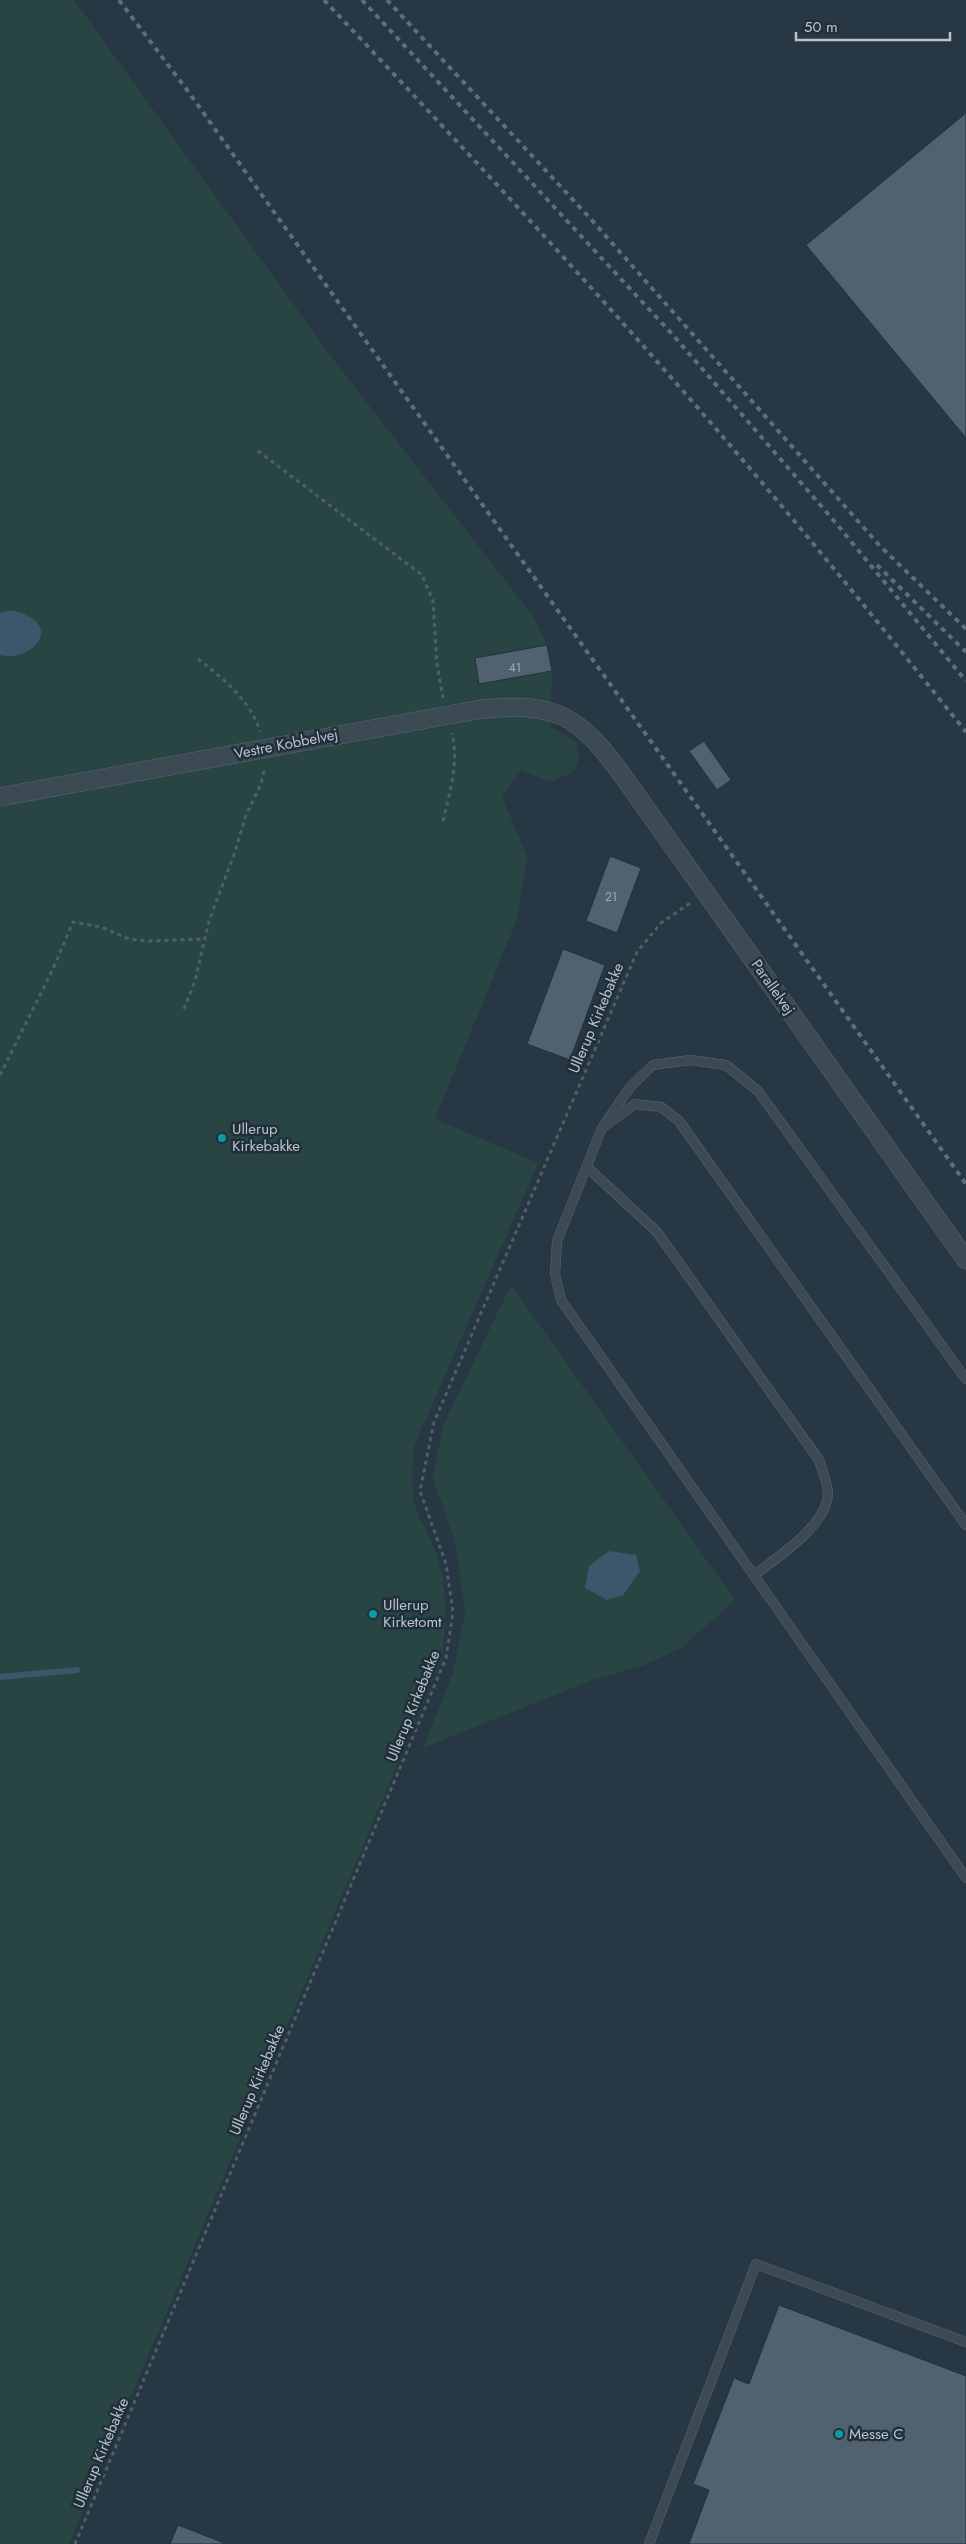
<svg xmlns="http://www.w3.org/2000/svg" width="966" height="2544" font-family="Jost,sans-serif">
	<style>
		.green { fill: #294543 }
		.water { fill: #3b576b }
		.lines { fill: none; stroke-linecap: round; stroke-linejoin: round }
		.stream { stroke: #3b576b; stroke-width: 6 }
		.building { fill: #50626f; stroke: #22313b }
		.service-casing { stroke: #5a6771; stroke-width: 10 }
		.minor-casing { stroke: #5a6771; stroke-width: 19 }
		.path { stroke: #4a6261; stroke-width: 3; stroke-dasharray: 4 4; stroke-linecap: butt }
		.service { stroke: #3c4a53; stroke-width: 9 }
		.minor { stroke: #3c4a53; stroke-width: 18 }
		.rail { stroke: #5e6e7a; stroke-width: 4; stroke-dasharray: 5 5; stroke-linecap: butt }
		.culture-dot { fill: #0f9aa8; stroke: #202f39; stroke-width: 2 }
		.labels { text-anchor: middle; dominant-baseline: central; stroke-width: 5; stroke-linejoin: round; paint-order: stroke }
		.number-label { font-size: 12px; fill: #9facb6 }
		.street-label { font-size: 15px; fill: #b9c4cd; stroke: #202f39 }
		.poi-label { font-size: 15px; fill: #b9c4cd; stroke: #202f39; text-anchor: start }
	</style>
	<rect width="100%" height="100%" fill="#273844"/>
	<!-- green -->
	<g class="green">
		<path d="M0,0H74L330,355L535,619L547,645L552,671L550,727L576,741L579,759L572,773L550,782L521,770L502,797L527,856L517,919L435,1119L538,1163L414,1446C413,1467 409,1490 417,1510C422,1526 432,1540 437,1556C448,1589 446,1624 442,1658L69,2544H0Z"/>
		<polygon points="511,1285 735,1600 681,1648 645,1665 595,1679 423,1748 453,1673 465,1612 455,1541 433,1478 443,1426"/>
	</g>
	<!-- water -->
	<g class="water">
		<path d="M11,610C69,624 31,663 0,655V613Z"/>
		<polygon points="609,1551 636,1555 640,1571 623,1595 607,1600 585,1588 589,1566"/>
	</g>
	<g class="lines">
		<!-- stream -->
		<polyline class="stream" points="0,1677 77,1670"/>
	</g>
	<!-- building -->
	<g class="building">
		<polygon points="966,113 966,438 806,245"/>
		<polygon points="547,645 552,671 479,684 475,658"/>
		<polygon points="704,741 731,780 717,790 689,751"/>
		<polygon points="610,856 641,868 617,933 586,921"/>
		<polygon points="563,949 605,965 570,1060 527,1044"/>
		<polygon points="779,2305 966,2376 966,2544 689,2544 709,2490 693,2484 734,2378 749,2384"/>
		<polygon points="178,2525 224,2543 223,2544 170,2544"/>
	</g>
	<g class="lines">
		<!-- service casing -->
		<g class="service-casing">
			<g id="service">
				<polyline points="606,1125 635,1104 661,1107 679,1121 966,1525"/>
				<path d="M587,1167L657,1232L819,1460C822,1470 828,1484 828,1494C827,1525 777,1558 754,1575"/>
				<polyline points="966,1379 758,1091 726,1065 690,1060 653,1065 630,1087 602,1128 557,1241 555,1274 561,1300 966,1878"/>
				<polyline points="649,2544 756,2264 966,2342"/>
			</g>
		</g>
		<!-- minor casing -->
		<g class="minor-casing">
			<path id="minor" d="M0,797L482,709C558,702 579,716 623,776L966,1260"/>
		</g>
		<!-- path -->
		<g class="path">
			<polyline points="258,451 422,575 433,601 437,664 443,698"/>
			<path d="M198,659C223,679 251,700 260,732"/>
			<path d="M443,821C450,791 459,764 452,733"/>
			<polyline points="184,1009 195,981 209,921 235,852 246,815 261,784 265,767"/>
			<polyline points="0,1075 53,969 73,922 101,927 129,939 149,941 204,939"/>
			<polyline points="75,2544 446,1658 453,1612 446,1564 420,1491 434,1422 637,952 661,923 690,903"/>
		</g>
		<!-- service -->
		<use href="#service" class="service"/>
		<!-- minor -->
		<use href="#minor" class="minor"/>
		<!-- rail -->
		<g class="rail">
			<polyline points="119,0 190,94 966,1184"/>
			<path d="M324,0C492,178 659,357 815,546C866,607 916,670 966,732"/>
			<polyline points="362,0 672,334 835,522 966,681"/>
			<polyline points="387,0 589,217 880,546 966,629"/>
			<polyline points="877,565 966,652"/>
		</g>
	</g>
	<!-- markers -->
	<g class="culture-dot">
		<circle cx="222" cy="1138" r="5"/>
		<circle cx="373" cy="1614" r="5"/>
		<circle cx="839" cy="2434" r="5"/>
	</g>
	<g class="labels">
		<!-- number labels -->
		<g class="number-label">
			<text x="515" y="668">41</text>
			<text x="611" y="897">21</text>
		</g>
		<!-- street labels -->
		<g class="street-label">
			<text transform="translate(286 744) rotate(-11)">Vestre Kobbelvej</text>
			<text transform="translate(773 987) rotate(55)">Parallelvej</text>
			<text transform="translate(596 1018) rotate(-67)">Ullerup Kirkebakke</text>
			<text transform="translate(413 1706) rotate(-68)">Ullerup Kirkebakke</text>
			<text transform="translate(257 2080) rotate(-67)">Ullerup Kirkebakke</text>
			<text transform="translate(101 2453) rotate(-67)">Ullerup Kirkebakke</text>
		</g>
		<!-- poi labels -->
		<g class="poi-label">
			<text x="232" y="1129">Ullerup<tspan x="232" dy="17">Kirkebakke</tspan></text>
			<text x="383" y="1605">Ullerup<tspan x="383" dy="17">Kirketomt</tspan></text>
			<text x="849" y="2434">Messe C</text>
		</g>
	</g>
	<!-- scale -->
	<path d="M796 32v8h154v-8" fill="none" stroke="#b9c4cd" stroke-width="2.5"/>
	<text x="804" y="32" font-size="15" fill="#b9c4cd" stroke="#202f39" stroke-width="4" paint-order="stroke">50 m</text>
</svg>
